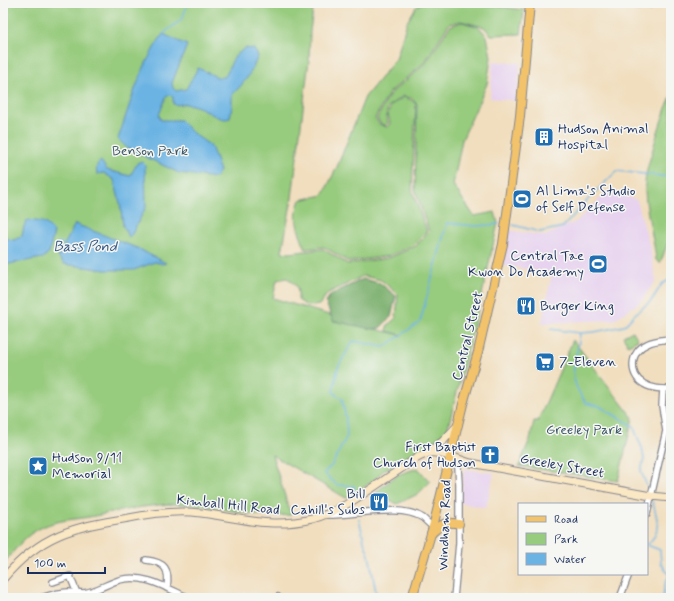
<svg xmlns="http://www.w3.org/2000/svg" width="674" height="601" font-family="Mynerve,sans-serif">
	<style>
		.built { fill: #e7d2ef }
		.green { fill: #97cb7d; stroke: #597d6e; fill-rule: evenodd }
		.forest { fill: #79af6c; stroke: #4a6f65 }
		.water { fill: #6bb3e3; stroke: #4371a0 }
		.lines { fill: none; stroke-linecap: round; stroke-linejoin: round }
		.stream { stroke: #6bb3e3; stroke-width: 1.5 }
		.street-casing { stroke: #86868e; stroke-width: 8 }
		.secondary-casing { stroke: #86868e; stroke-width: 9 }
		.primary-casing { stroke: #86868e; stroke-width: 10 }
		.street { stroke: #fff; stroke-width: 5.5 }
		.secondary { stroke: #fae7c3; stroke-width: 7 }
		.primary { stroke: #f2c36a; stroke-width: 8 }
		.labels { text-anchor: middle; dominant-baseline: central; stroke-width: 3; stroke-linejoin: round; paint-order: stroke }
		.poi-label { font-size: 14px; fill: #1b2f5e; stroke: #f6f6f2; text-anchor: start }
		.park-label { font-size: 14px; fill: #3a5666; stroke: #f6f6f2 }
		.street-label { font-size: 14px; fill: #1b2f5e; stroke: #f6f6f2 }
		.water-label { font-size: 15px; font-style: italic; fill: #335786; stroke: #f6f6f2 }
	</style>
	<rect width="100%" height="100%" fill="#f6f6f2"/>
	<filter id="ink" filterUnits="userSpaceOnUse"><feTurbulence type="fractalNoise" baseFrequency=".025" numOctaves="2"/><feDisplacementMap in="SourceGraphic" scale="8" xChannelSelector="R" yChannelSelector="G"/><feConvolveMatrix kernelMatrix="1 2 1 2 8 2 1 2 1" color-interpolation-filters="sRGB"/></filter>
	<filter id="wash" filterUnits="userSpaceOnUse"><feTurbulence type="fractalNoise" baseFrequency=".012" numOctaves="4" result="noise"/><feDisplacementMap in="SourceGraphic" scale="16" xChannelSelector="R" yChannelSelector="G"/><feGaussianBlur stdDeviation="0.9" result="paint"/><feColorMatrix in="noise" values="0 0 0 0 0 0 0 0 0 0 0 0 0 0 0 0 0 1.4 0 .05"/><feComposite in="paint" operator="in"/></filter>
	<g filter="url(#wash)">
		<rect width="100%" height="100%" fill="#f1debe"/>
		<!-- built -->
		<g class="built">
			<polygon points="493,61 520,63 517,101 490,98"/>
			<polygon points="609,190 637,200 649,244 656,281 640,302 614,320 542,323 552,273 501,265 508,230 545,236 577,221"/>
			<polygon points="464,469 494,473 486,508 461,503"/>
		</g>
		<!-- green -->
		<g class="green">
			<path d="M3,3H314L310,31L309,60L292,198L282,252L289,253L323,249L348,264L389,258L416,246L429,231L415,190L417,104L411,98L403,96C390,105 384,106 388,123L385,126L380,123L377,118L390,94L425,64L450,26L462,22L479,27L487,36L491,57L487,84L462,140L453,185L474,216L495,212L498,223L483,290L447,431L424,448L401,462L384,470L372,482L346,498L272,455L291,515C257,519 227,508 194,505C159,501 124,511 89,517C71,520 53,520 37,530C22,538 14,552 3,564ZM363,276L381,280L398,294L396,318L387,326V331L402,335L378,330L273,298L277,280L287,278C296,283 299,289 298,300L307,306L319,305L328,293Z"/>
			<path d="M423,3H472L524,10L521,34L491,35L484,27L461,21L449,24L424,63L389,93L375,118L379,124L386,127L388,126L390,123L388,114L391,105L404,97L411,100L416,104L412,190L427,231L414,245L389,256L349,262L324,247L305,249C299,230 292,220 300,200L323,195L337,167L365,97L396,59L407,22L416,7Z"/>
			<polygon points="615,3 652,3 651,11 614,8"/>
			<path d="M671,96V233L663,256L660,263L656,260C654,237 646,214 645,190C644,175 650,160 654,145C659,128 664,112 671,96Z"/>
			<polygon points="633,331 638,340 628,345 623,336"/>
			<polygon points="573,340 633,418 618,481 519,466 530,439 534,421 538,421"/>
			<polygon points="418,468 430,482 418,494 397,504 376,492 397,475"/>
		</g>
		<!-- forest -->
		<polygon class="forest" points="363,279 380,283 396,296 391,317 380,328 372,329 333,321 326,303 330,295"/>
		<!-- water -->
		<g class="water">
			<path d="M163,34L187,45L172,83L173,88L176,91L186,89L198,68L217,77H225L234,57L245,48L254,49L258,56C251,74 246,81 232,95V105L230,118C221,122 209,112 201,108C196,106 190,104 185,104C181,103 179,106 173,104V97L170,95L166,97L159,115L161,120H180L194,134L211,146L220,171L215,178L179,173L127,148L118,139C131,101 140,67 163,34Z"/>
			<path d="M101,161L107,170L130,176L138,162H142L145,165L146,207L132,234L129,237L123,226L120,203L114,180L104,173L97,174C96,169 96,164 101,161Z"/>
			<path d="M27,220C41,222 45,220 54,232L49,253L43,258L3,265V235L4,238L14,240L22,236L24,226Z"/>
			<polygon points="75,224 137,248 166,263 163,264 155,262 134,270 105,270 64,264 58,257"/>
		</g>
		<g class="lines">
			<!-- stream -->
			<g class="stream">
				<polyline points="163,34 182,19 188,3"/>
				<polyline points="513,225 540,232 563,227 594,193 617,171 671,177"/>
				<polyline points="58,242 64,244"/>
				<polyline points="550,329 580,333 594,332 624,326 636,313 651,301 662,284 671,279"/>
				<path d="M580,333C577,365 564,373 586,403L599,406L633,426L642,448L644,459L641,471L650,494"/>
				<polyline points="355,490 354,486 337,485 324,473 332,465 347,436 346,419 342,399 333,392 338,367 353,341 384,347 420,322 447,223 476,226 499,224"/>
				<path d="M652,501C658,518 662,532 647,545L660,550L661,563L669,575L664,587L663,598"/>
				<polyline points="359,519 364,541 369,555 377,598"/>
			</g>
		</g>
	</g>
	<g filter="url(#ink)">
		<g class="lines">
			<!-- street casing -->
			<g class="street-casing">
				<g id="street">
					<path d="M671,339C663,340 654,340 647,344C630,351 628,375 644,384C652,389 662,389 671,389"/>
					<polyline points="450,457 458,467 459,484 459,543 454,598"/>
					<polyline points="647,514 666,431 662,406 663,389"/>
					<path d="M326,515C353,516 400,503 423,518C426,521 429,524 433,527"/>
					<path d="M146,560C165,562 170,569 167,588"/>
					<polyline points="53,582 70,576 79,598"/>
					<polyline points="278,597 279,598"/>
					<path d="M41,598C50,595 59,592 68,592C73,592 79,593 84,593C96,591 107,584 119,580C144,573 167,588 189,598"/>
					<polyline points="620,598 629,574"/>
				</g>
			</g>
			<!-- secondary casing -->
			<g class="secondary-casing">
				<g id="secondary">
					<polyline points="426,454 443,441 458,425"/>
					<path d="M3,579C41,534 73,527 129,518C153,513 177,510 201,513C241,518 270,529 312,519C342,511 369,490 396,472C406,466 417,455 430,453C440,451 460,460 471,463L651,496L671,498"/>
				</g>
			</g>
			<!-- primary casing -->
			<g class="primary-casing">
				<g id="primary">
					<path d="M431,534C440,525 446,520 459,524"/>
					<polyline points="412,598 433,527 463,404 478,352 503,244 520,116 530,3"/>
				</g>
			</g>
			<!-- street -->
			<use href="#street" class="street"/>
			<!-- secondary -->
			<use href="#secondary" class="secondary"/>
			<!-- primary -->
			<use href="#primary" class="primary"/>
		</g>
	</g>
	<!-- icons -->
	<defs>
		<g id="building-square" transform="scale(1)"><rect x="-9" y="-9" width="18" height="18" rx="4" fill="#1f6fb2" stroke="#f6f6f2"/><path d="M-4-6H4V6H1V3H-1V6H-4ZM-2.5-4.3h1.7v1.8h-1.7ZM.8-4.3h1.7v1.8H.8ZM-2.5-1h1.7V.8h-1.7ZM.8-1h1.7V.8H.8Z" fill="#fff"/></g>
		<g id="stadium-square" transform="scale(1)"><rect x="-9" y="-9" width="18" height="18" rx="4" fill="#1f6fb2" stroke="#f6f6f2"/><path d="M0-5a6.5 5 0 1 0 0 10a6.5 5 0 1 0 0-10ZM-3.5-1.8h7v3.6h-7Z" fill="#fff"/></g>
		<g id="restaurant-square" transform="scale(1)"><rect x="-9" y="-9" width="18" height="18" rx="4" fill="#1f6fb2" stroke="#f6f6f2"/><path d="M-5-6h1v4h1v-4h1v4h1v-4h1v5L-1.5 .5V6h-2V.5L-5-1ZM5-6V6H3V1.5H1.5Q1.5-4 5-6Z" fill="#fff"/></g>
		<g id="supermarket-square" transform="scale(1)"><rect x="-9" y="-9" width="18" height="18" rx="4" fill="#1f6fb2" stroke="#f6f6f2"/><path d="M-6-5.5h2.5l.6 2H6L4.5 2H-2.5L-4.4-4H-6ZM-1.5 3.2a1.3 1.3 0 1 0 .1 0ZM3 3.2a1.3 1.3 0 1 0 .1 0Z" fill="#fff"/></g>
		<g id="church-square" transform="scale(1)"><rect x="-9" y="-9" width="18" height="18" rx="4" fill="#1f6fb2" stroke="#f6f6f2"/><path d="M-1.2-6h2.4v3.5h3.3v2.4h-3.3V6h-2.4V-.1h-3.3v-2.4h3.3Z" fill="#fff"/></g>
		<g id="sight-square" transform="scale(1)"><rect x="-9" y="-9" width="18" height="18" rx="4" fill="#1f6fb2" stroke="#f6f6f2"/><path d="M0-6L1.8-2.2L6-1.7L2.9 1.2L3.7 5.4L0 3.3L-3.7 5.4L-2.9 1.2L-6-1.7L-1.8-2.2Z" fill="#fff"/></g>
	</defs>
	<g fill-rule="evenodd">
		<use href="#building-square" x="544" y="137"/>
		<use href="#stadium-square" x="522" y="199"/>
		<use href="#stadium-square" x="598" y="264"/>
		<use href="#restaurant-square" x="526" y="306"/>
		<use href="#supermarket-square" x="545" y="362"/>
		<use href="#church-square" x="490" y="455"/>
		<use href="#sight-square" x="38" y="466"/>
		<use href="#restaurant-square" x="379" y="502"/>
	</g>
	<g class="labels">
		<!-- poi labels -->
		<g class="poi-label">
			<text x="558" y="129">Hudson Animal<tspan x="558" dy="16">Hospital</tspan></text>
			<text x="536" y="191">Al Lima's Studio<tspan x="536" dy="16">of Self Defense</tspan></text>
			<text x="584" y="256" text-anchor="end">Central Tae<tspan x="584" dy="16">Kwon Do Academy</tspan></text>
			<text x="540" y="306">Burger King</text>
			<text x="559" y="362">7-Eleven</text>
			<text x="476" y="447" text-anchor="end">First Baptist<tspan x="476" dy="16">Church of Hudson</tspan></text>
			<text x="52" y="458">Hudson 9/11<tspan x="52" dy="16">Memorial</tspan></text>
			<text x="365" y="494" text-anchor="end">Bill<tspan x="365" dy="16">Cahill's Subs</tspan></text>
		</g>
		<!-- park labels -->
		<g class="park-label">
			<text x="150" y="151">Benson Park</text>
			<text x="584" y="430">Greeley Park</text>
		</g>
		<!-- street labels -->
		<g class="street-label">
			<text transform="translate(468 336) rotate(-76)">Central Street</text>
			<text transform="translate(562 466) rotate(10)">Greeley Street</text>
			<text transform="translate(228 505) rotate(6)">Kimball Hill Road</text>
			<text transform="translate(445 525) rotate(-88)">Windham Road</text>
		</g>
		<!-- water labels -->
		<g class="water-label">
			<text x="85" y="247">Bass Pond</text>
		</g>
	</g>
	<!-- margin -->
	<rect width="674" height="601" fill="none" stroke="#f6f6f2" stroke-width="16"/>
	<!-- legend -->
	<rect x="518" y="503" width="130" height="72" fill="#f6f6f2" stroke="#9ea6b7"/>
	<rect x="526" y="516" width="20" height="6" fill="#f2c36a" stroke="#9ea6b7"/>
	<text x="554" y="523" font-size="12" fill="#1b2f5e">Road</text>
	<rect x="526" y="533" width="20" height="12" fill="#97cb7d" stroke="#9ea6b7"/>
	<text x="554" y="543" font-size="12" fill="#1b2f5e">Park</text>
	<rect x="526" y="553" width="20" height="12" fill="#6bb3e3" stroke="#9ea6b7"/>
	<text x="554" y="563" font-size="12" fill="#1b2f5e">Water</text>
	<!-- scale -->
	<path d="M28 567v6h77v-6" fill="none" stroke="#1b2f5e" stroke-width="2"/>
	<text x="34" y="567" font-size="12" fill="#1b2f5e" stroke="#f6f6f2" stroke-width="3" paint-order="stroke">100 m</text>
</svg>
